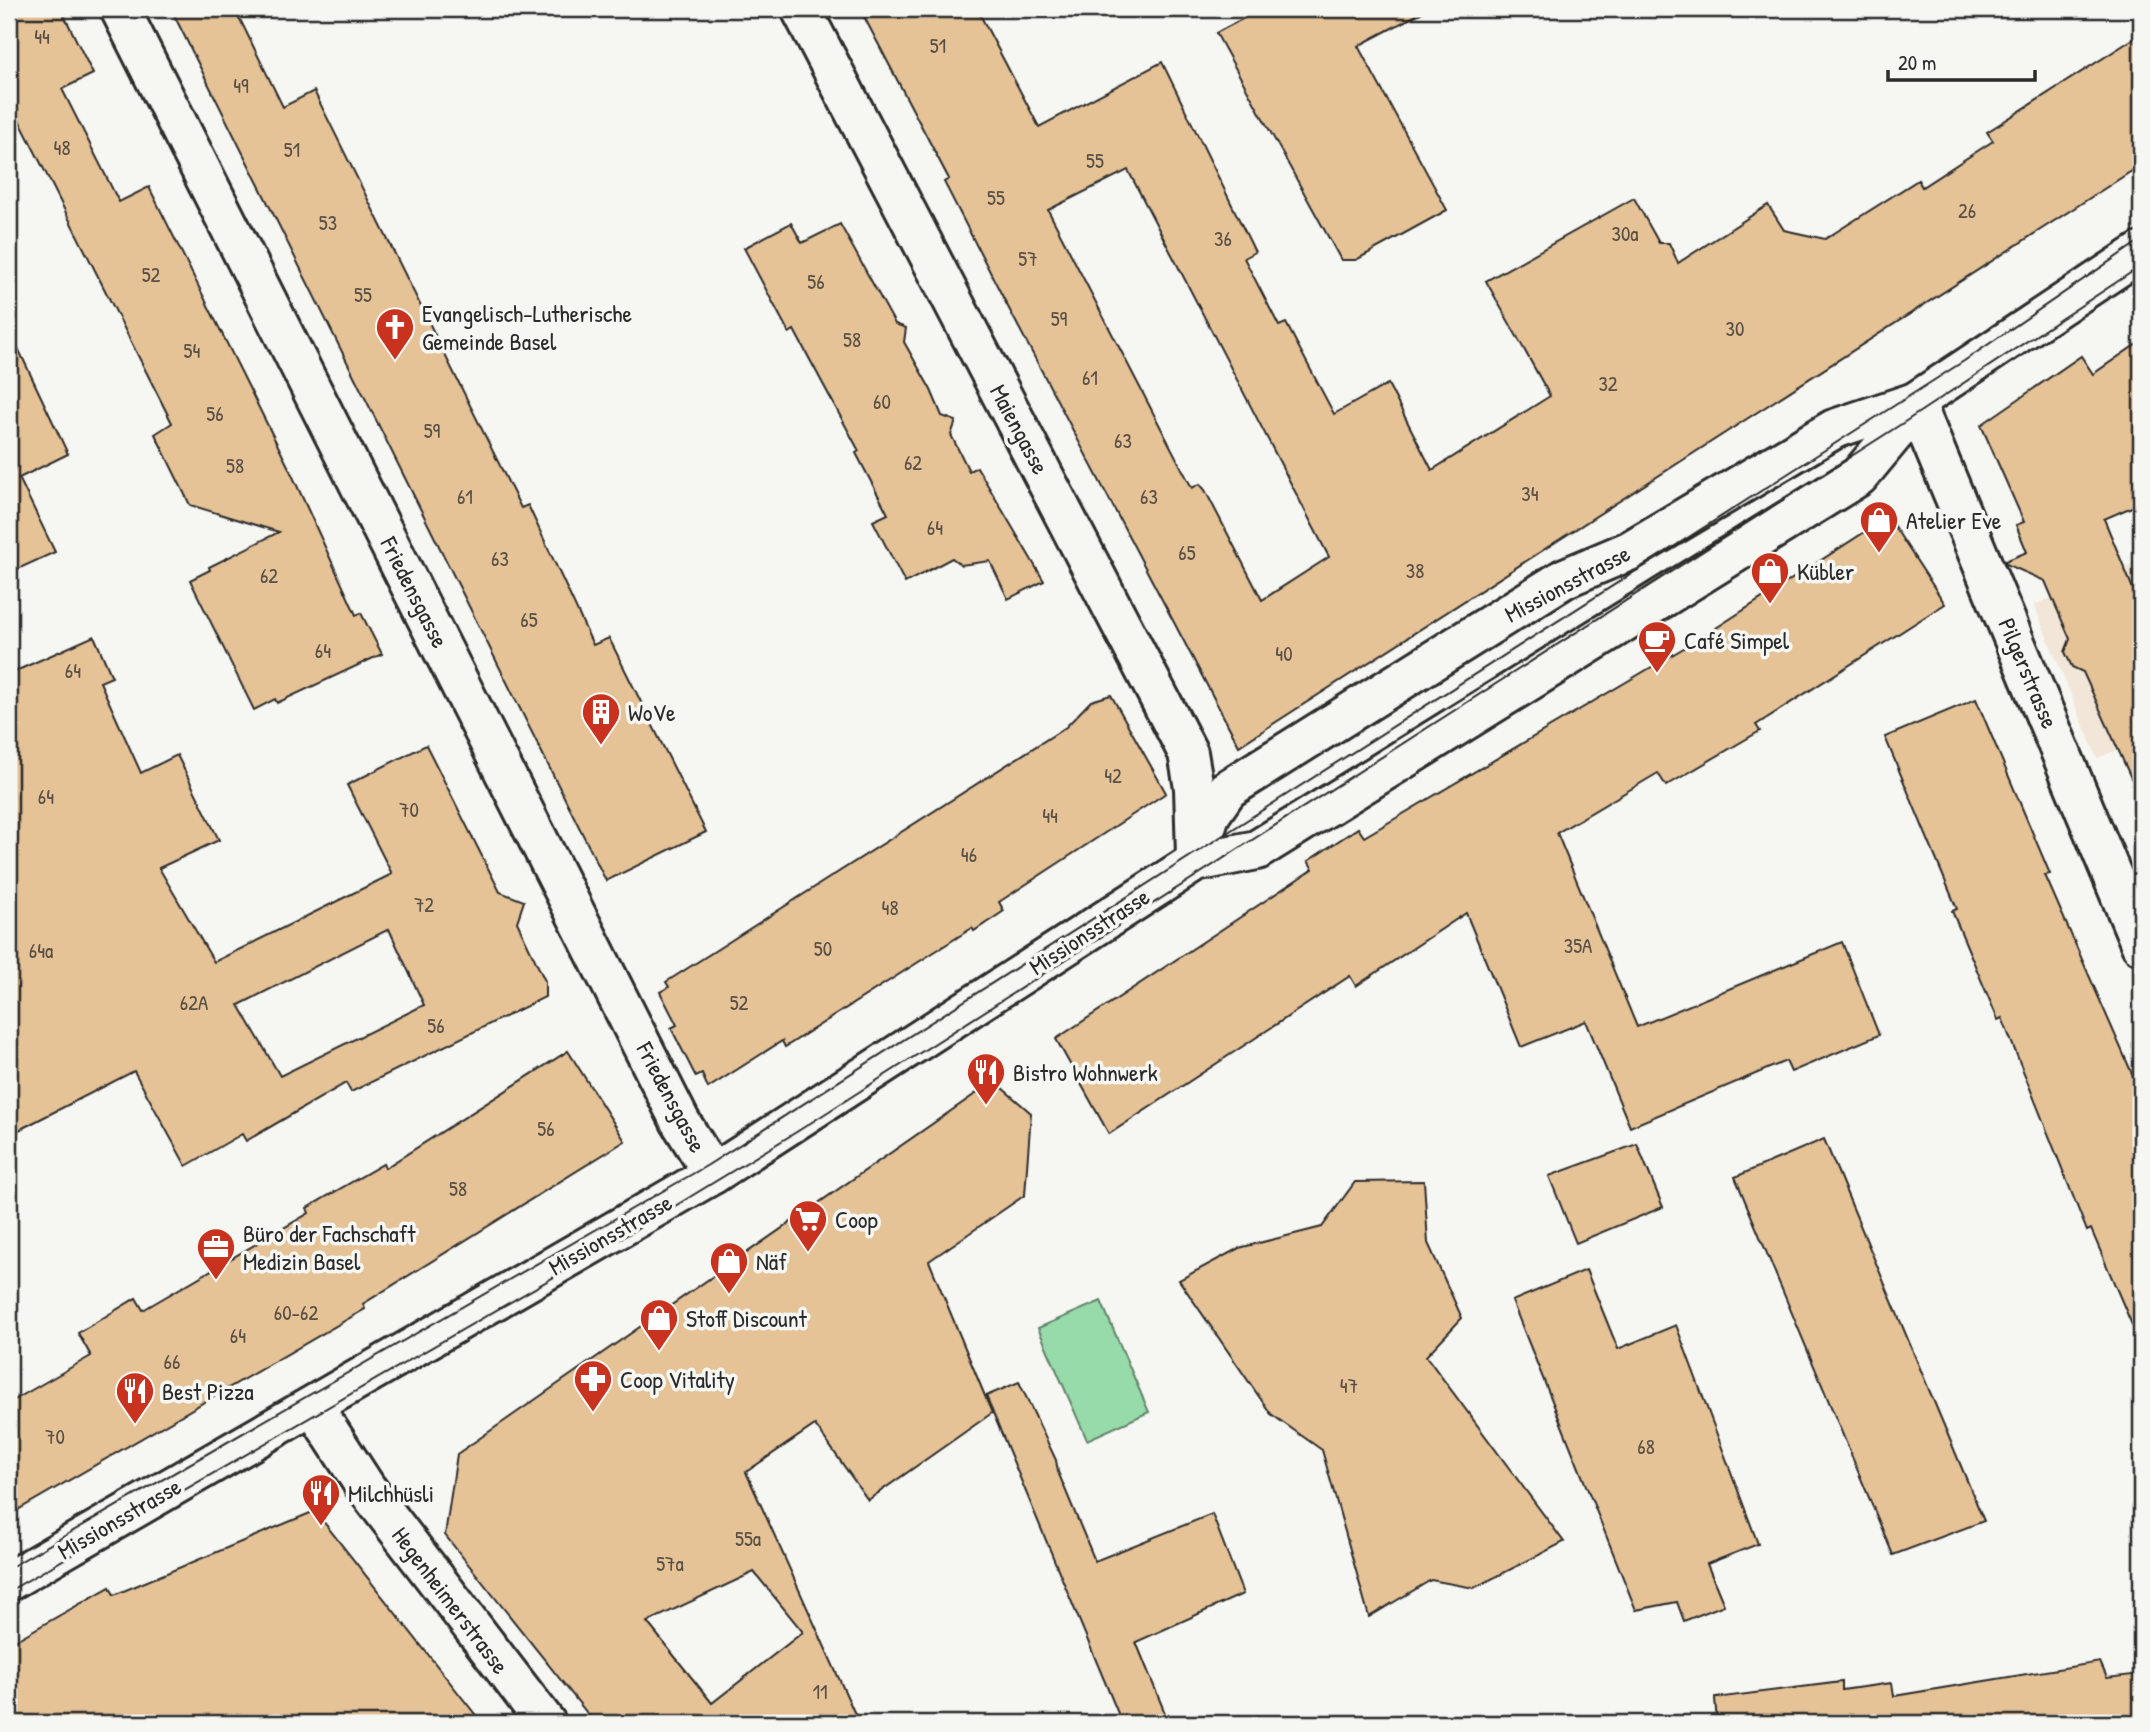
<svg xmlns="http://www.w3.org/2000/svg" width="2150" height="1732" font-family="'Patrick Hand',sans-serif">
	<style>
		.built { fill: #f1e6d7 }
		.green { fill: #96dba9; stroke: #60836a; stroke-width: 2 }
		.building { fill: #e6c297; stroke: #2b2b2b; stroke-width: 2; fill-rule: evenodd }
		.lines { fill: none; stroke-linecap: round; stroke-linejoin: round }
		.minor-casing { stroke: #2b2b2b; stroke-width: 44 }
		.tertiary-casing { stroke: #2b2b2b; stroke-width: 44 }
		.secondary-casing { stroke: #2b2b2b; stroke-width: 44 }
		.minor { stroke: #f6f6f2; stroke-width: 38 }
		.tertiary { stroke: #f6f6f2; stroke-width: 38 }
		.secondary { stroke: #f6f6f2; stroke-width: 38 }
		.tram { stroke: #2b2b2b; stroke-width: 2 }
		.labels { text-anchor: middle; dominant-baseline: central; stroke-width: 7; stroke-linejoin: round; paint-order: stroke }
		.number-label { font-size: 21px; fill: #5a5146 }
		.poi-label { font-size: 24px; fill: #2b2b2b; stroke: #f6f6f2; text-anchor: start }
		.street-label { font-size: 24px; fill: #2b2b2b; stroke: #f6f6f2 }
	</style>
	<rect width="100%" height="100%" fill="#f6f6f2"/>
	<filter id="ink" filterUnits="userSpaceOnUse"><feTurbulence type="fractalNoise" baseFrequency=".0143" numOctaves="2"/><feDisplacementMap in="SourceGraphic" scale="14" xChannelSelector="R" yChannelSelector="G"/><feConvolveMatrix kernelMatrix="1 2 1 2 8 2 1 2 1" color-interpolation-filters="sRGB"/></filter>
	<g filter="url(#ink)">
		<!-- built -->
		<polygon class="built" points="2141,560 2141,741 2097,758 2034,605"/>
		<!-- green -->
		<polygon class="green" points="1101,1301 1149,1412 1087,1440 1038,1328"/>
		<!-- building -->
		<g class="building">
			<polygon points="9,9 61,9 93,74 62,89 119,202 149,187 289,468 356,615 361,613 382,654 277,703 275,699 254,710 190,580 210,570 209,567 279,532 190,505 155,434 172,423 9,100"/>
			<polygon points="171,9 235,9 283,107 314,91 521,508 528,505 593,645 609,638 706,832 606,881"/>
			<path d="M860,9H977L1039,127L1162,62L1255,252L1244,258L1279,326L1286,323L1334,414L1388,384L1432,470L1550,396L1486,281L1634,198L1659,243H1669L1678,263L1768,205L1784,230L1825,239L1918,180L1922,187L1993,141L1987,132L2141,34V165L1239,746L1007,305L944,182L949,179ZM1128,170L1329,557L1262,600L1205,490L1200,484L1192,488L1048,210Z"/>
			<polygon points="1261,9 1428,9 1358,46 1447,210 1356,260 1341,260 1216,33"/>
			<polygon points="791,223 802,243 840,224 895,324 906,328 904,342 931,390 942,416 956,421 951,435 969,471 977,467 1044,581 1008,599 990,561 961,565 952,558 905,583 873,521 888,514 856,453 859,451 794,330 789,333 744,248"/>
			<polygon points="9,329 68,454 19,478 55,552 9,573"/>
			<polygon points="2141,341 2141,503 2104,519 2141,608 2141,800 2083,672 2072,667 2065,652 2070,639 2045,581 2006,564 2005,561 2027,552 2016,525 2024,522 1981,425 2081,356 2093,374"/>
			<polygon points="1888,517 1945,604 1756,725 1760,731 1666,786 1658,773 1557,833 1637,1027 1842,942 1879,1035 1791,1072 1786,1061 1630,1127 1586,1021 1521,1047 1466,913 1356,986 1350,976 1109,1134 1056,1039 1313,869 1308,861 1358,828 1364,837 1699,639"/>
			<path d="M94,636L112,677L100,682L141,773L177,755L219,840L159,868L214,962L392,874L347,785L426,745L500,892L524,901L517,922L545,981V997L351,1092L346,1083L246,1141L242,1134L186,1166L134,1071L9,1135V674ZM389,929L424,1005L280,1076L239,1005Z"/>
			<polygon points="1111,695 1166,793 999,902 1004,911 974,931 972,928 785,1047 782,1041 708,1088 702,1074 696,1077 671,1028 677,1025 660,992 669,987 666,982 1066,727 1091,701"/>
			<polygon points="1976,699 2050,874 2045,875 2141,1094 2141,1346 2091,1229 2087,1231 2002,1018 1998,1020 1952,911 1957,909 1885,737"/>
			<polygon points="568,1051 625,1141 363,1304 365,1309 9,1515 9,1403 91,1356 78,1333 136,1298 143,1310 309,1213 307,1208 383,1164 385,1168"/>
			<path d="M994,1081L1031,1113L1025,1195L929,1261L992,1413L868,1500L815,1425L746,1472L859,1723H595L445,1535L457,1454ZM754,1572L803,1632L712,1703L647,1622Z"/>
			<polygon points="1824,1139 1984,1521 1893,1555 1735,1177"/>
			<polygon points="1637,1144 1663,1207 1576,1243 1549,1176"/>
			<polygon points="1424,1181 1428,1243 1462,1318 1426,1356 1564,1542 1474,1588 1431,1580 1369,1617 1322,1450 1271,1414 1179,1280 1239,1248 1322,1227 1355,1182"/>
			<polygon points="1586,1270 1618,1349 1676,1325 1758,1544 1707,1564 1724,1605 1684,1621 1677,1602 1636,1610 1512,1301"/>
			<polygon points="1019,1382 1056,1460 1058,1472 1095,1561 1212,1514 1243,1594 1136,1642 1169,1723 1122,1723 986,1396"/>
			<polygon points="315,1511 482,1723 9,1723 9,1644 110,1587 114,1595"/>
			<polygon points="2100,1662 2107,1678 2141,1674 2141,1723 1717,1723 1715,1698 1842,1682 1842,1690 1892,1683 1894,1696"/>
		</g>
		<g class="lines">
			<!-- minor casing -->
			<g class="minor-casing">
				<g id="minor">
					<polyline points="120,9 680,1121 713,1174"/>
					<polyline points="801,9 1188,753 1194,788 1196,856"/>
					<polyline points="1915,402 2141,945"/>
				</g>
			</g>
			<!-- tertiary casing -->
			<g class="tertiary-casing">
				<polyline id="tertiary" points="313,1406 366,1488 546,1723"/>
			</g>
			<!-- secondary casing -->
			<g class="secondary-casing">
				<g id="secondary">
					<polyline points="1195,862 1210,815 1228,789 1565,578 1629,551 1834,429 1915,402 2141,252"/>
					<polyline points="9,1581 713,1174 1195,862 1257,850 1859,476 1903,423 1915,402"/>
				</g>
			</g>
			<!-- minor -->
			<use href="#minor" class="minor"/>
			<!-- tertiary -->
			<use href="#tertiary" class="tertiary"/>
			<!-- secondary -->
			<use href="#secondary" class="secondary"/>
			<!-- tram -->
			<g class="tram">
				<polyline points="9,1568 708,1165 1964,361 2141,240"/>
				<polyline points="9,1591 639,1228 798,1131 1903,423 2141,266"/>
			</g>
		</g>
	</g>
	<!-- icons -->
	<defs>
		<g id="church-pin" transform="scale(2.0125)"><path d="M0 17L-7.5 6A9.5 9.5 0 1 1 7.5 6Z" fill="#c8321e" stroke="#f6f6f2"/><path d="M-1.2-6h2.4v3.5h3.3v2.4h-3.3V6h-2.4V-.1h-3.3v-2.4h3.3Z" fill="#fff"/></g>
		<g id="shop-pin" transform="scale(2.0125)"><path d="M0 17L-7.5 6A9.5 9.5 0 1 1 7.5 6Z" fill="#c8321e" stroke="#f6f6f2"/><path d="M-5-2.5h2.3a2.7 3.5 0 0 1 5.4 0H5L5.5 6h-11ZM-1.5-2.5h3a1.5 2.3 0 0 0-3 0Z" fill="#fff"/></g>
		<g id="cafe-pin" transform="scale(2.0125)"><path d="M0 17L-7.5 6A9.5 9.5 0 1 1 7.5 6Z" fill="#c8321e" stroke="#f6f6f2"/><path d="M-5.5-4.5H6V0H3Q3 3.5 0 3.5H-2.5Q-5.5 3.5-5.5 0ZM3-3.2v2h1.7v-2ZM-6 4.5H4V6H-6Z" fill="#fff"/></g>
		<g id="building-pin" transform="scale(2.0125)"><path d="M0 17L-7.5 6A9.5 9.5 0 1 1 7.5 6Z" fill="#c8321e" stroke="#f6f6f2"/><path d="M-4-6H4V6H1V3H-1V6H-4ZM-2.5-4.3h1.7v1.8h-1.7ZM.8-4.3h1.7v1.8H.8ZM-2.5-1h1.7V.8h-1.7ZM.8-1h1.7V.8H.8Z" fill="#fff"/></g>
		<g id="restaurant-pin" transform="scale(2.0125)"><path d="M0 17L-7.5 6A9.5 9.5 0 1 1 7.5 6Z" fill="#c8321e" stroke="#f6f6f2"/><path d="M-5-6h1v4h1v-4h1v4h1v-4h1v5L-1.5 .5V6h-2V.5L-5-1ZM5-6V6H3V1.5H1.5Q1.5-4 5-6Z" fill="#fff"/></g>
		<g id="supermarket-pin" transform="scale(2.0125)"><path d="M0 17L-7.5 6A9.5 9.5 0 1 1 7.5 6Z" fill="#c8321e" stroke="#f6f6f2"/><path d="M-6-5.5h2.5l.6 2H6L4.5 2H-2.5L-4.4-4H-6ZM-1.5 3.2a1.3 1.3 0 1 0 .1 0ZM3 3.2a1.3 1.3 0 1 0 .1 0Z" fill="#fff"/></g>
		<g id="office-pin" transform="scale(2.0125)"><path d="M0 17L-7.5 6A9.5 9.5 0 1 1 7.5 6Z" fill="#c8321e" stroke="#f6f6f2"/><path d="M-6-3h4V-5.5h4V-3h4V5H-6ZM-1-4.5V-3h2v-1.5ZM-6 0V1H6V0Z" fill="#fff"/></g>
		<g id="pharmacy-pin" transform="scale(2.0125)"><path d="M0 17L-7.5 6A9.5 9.5 0 1 1 7.5 6Z" fill="#c8321e" stroke="#f6f6f2"/><path d="M-2-6h4v4h4v4h-4v4h-4v-4h-4v-4h4Z" fill="#fff"/></g>
	</defs>
	<g fill-rule="evenodd">
		<use href="#church-pin" x="395" y="327"/>
		<use href="#shop-pin" x="1879" y="520"/>
		<use href="#shop-pin" x="1770" y="571"/>
		<use href="#cafe-pin" x="1657" y="640"/>
		<use href="#building-pin" x="601" y="712"/>
		<use href="#restaurant-pin" x="986" y="1072"/>
		<use href="#supermarket-pin" x="808" y="1219"/>
		<use href="#office-pin" x="216" y="1247"/>
		<use href="#shop-pin" x="729" y="1261"/>
		<use href="#shop-pin" x="659" y="1318"/>
		<use href="#pharmacy-pin" x="593" y="1379"/>
		<use href="#restaurant-pin" x="135" y="1391"/>
		<use href="#restaurant-pin" x="321" y="1493"/>
	</g>
	<g class="labels">
		<!-- number labels -->
		<g class="number-label">
			<text x="42" y="36">44</text>
			<text x="938" y="45">51</text>
			<text x="241" y="85">49</text>
			<text x="62" y="147">48</text>
			<text x="292" y="149">51</text>
			<text x="1095" y="160">55</text>
			<text x="996" y="197">55</text>
			<text x="1967" y="210">26</text>
			<text x="328" y="222">53</text>
			<text x="1625" y="233">30a</text>
			<text x="1223" y="238">36</text>
			<text x="1028" y="258">57</text>
			<text x="151" y="274">52</text>
			<text x="816" y="281">56</text>
			<text x="363" y="294">55</text>
			<text x="1059" y="318">59</text>
			<text x="1735" y="328">30</text>
			<text x="852" y="339">58</text>
			<text x="192" y="350">54</text>
			<text x="1090" y="377">61</text>
			<text x="1608" y="383">32</text>
			<text x="882" y="401">60</text>
			<text x="215" y="413">56</text>
			<text x="432" y="430">59</text>
			<text x="1123" y="440">63</text>
			<text x="913" y="462">62</text>
			<text x="235" y="465">58</text>
			<text x="1530" y="493">34</text>
			<text x="465" y="496">61</text>
			<text x="1149" y="496">63</text>
			<text x="935" y="527">64</text>
			<text x="1187" y="552">65</text>
			<text x="500" y="558">63</text>
			<text x="1415" y="570">38</text>
			<text x="269" y="575">62</text>
			<text x="529" y="619">65</text>
			<text x="323" y="650">64</text>
			<text x="1284" y="653">40</text>
			<text x="73" y="670">64</text>
			<text x="1113" y="775">42</text>
			<text x="46" y="796">64</text>
			<text x="409" y="809">70</text>
			<text x="1050" y="815">44</text>
			<text x="969" y="854">46</text>
			<text x="424" y="904">72</text>
			<text x="890" y="907">48</text>
			<text x="1578" y="945">35A</text>
			<text x="823" y="948">50</text>
			<text x="41" y="950">64a</text>
			<text x="194" y="1002">62A</text>
			<text x="739" y="1002">52</text>
			<text x="436" y="1025">56</text>
			<text x="546" y="1128">56</text>
			<text x="458" y="1188">58</text>
			<text x="296" y="1312">60-62</text>
			<text x="238" y="1335">64</text>
			<text x="172" y="1361">66</text>
			<text x="1349" y="1385">47</text>
			<text x="55" y="1436">70</text>
			<text x="1646" y="1446">68</text>
			<text x="748" y="1538">55a</text>
			<text x="670" y="1563">57a</text>
			<text x="820" y="1691">11</text>
		</g>
		<!-- poi labels -->
		<g class="poi-label">
			<text x="422" y="313">Evangelisch-Lutherische<tspan x="422" dy="28">Gemeinde Basel</tspan></text>
			<text x="1906" y="520">Atelier Eve</text>
			<text x="1797" y="571">Kübler</text>
			<text x="1684" y="640">Café Simpel</text>
			<text x="628" y="712">WoVe</text>
			<text x="1013" y="1072">Bistro Wohnwerk</text>
			<text x="835" y="1219">Coop</text>
			<text x="243" y="1233">Büro der Fachschaft<tspan x="243" dy="28">Medizin Basel</tspan></text>
			<text x="756" y="1261">Näf</text>
			<text x="686" y="1318">Stoff Discount</text>
			<text x="620" y="1379">Coop Vitality</text>
			<text x="162" y="1391">Best Pizza</text>
			<text x="348" y="1493">Milchhüsli</text>
		</g>
		<!-- street labels -->
		<g class="street-label">
			<text transform="translate(1020 429) rotate(62)">Maiengasse</text>
			<text transform="translate(1567 583) rotate(-28)">Missionsstrasse</text>
			<text transform="translate(415 592) rotate(63)">Friedensgasse</text>
			<text transform="translate(2029 673) rotate(67)">Pilgerstrasse</text>
			<text transform="translate(1089 931) rotate(-33)">Missionsstrasse</text>
			<text transform="translate(672 1097) rotate(62)">Friedensgasse</text>
			<text transform="translate(610 1234) rotate(-30)">Missionsstrasse</text>
			<text transform="translate(119 1518) rotate(-30)">Missionsstrasse</text>
			<text transform="translate(451 1600) rotate(53)">Hegenheimerstrasse</text>
		</g>
	</g>
	<!-- margin -->
	<rect width="2150" height="1732" fill="none" stroke="#f6f6f2" stroke-width="35"/>
	<rect x="18" y="18" width="2115" height="1697" fill="none" stroke="#2b2b2b" stroke-width="2.5" filter="url(#ink)"/>
	<!-- scale -->
	<path d="M1888 70v10h147v-10" fill="none" stroke="#2b2b2b" stroke-width="3.5"/>
	<text x="1898" y="70" font-size="21" fill="#2b2b2b" stroke="#f6f6f2" stroke-width="5" paint-order="stroke">20 m</text>
</svg>
